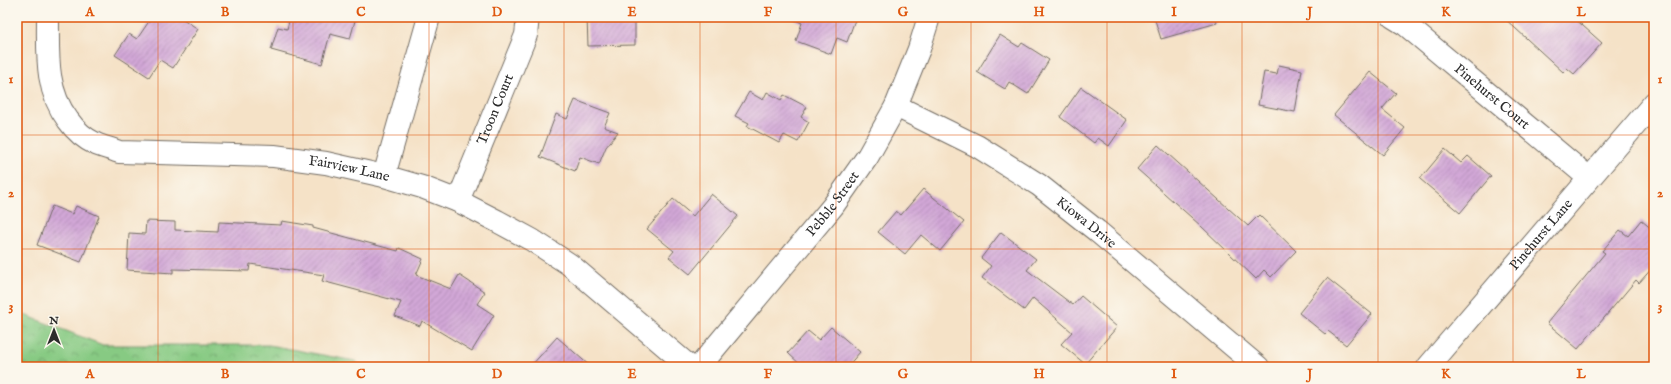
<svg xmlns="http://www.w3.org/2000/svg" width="1671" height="384" font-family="'IM FELL English',serif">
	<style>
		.park { fill: url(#park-crowns); stroke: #597a57 }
		.building { fill: url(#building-hatch) }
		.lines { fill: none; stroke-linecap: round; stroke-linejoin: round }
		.minor-casing { stroke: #726b62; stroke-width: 24 }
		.minor { stroke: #fff; stroke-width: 22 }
		.grid { fill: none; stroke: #df570e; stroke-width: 1; stroke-opacity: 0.55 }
		.labels { text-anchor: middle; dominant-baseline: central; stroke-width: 3; stroke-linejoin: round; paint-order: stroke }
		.street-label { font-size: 14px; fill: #2b2b2b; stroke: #fbf7ec }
		.neatline { fill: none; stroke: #df570e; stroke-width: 1.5 }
		.grid-label { font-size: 13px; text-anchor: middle; font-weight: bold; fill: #df570e }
	</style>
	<defs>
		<pattern id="park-crowns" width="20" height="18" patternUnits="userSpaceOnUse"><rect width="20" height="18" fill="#87ca83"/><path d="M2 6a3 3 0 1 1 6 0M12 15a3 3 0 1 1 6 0" fill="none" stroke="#6fa46b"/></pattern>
		<pattern id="building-hatch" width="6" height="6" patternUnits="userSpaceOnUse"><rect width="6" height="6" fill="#d2a7d7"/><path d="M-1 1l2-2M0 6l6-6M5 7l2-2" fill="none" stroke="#ab88af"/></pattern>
	</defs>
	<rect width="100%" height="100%" fill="#fbf7ec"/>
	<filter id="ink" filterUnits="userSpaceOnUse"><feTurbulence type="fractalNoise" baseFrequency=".025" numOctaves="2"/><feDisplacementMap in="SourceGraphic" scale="8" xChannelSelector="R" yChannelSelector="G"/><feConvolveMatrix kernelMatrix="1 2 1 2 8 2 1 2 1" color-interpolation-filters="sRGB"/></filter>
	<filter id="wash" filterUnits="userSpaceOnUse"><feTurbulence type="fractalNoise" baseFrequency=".012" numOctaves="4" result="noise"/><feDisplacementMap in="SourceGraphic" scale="16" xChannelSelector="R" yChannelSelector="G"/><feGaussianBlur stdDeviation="0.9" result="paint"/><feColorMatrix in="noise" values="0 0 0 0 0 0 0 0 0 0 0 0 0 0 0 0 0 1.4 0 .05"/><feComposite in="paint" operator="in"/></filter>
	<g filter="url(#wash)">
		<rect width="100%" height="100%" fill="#f5e2c7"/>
		<!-- park -->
		<polygon class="park" points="17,312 103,345 269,345 355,361 364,367 17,367"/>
		<g id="blocks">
			<!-- building -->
			<g class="building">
				<polygon points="152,17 180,17 198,29 173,68 160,60 149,77 115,55 129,34 137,39"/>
				<polygon points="290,17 356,17 350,39 330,34 322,64 271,50 278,27 287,29"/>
				<polygon points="587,17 635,17 635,45 588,46"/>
				<polygon points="789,17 856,17 847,42 837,38 831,54 796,41 802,23"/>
				<polygon points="1154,17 1216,17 1217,23 1161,39"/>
				<polygon points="1503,17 1573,17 1602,43 1574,74 1567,68 1563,72"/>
				<polygon points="1000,35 1019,47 1022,43 1049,60 1028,94 1009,82 1005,89 977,72"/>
				<polygon points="1279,65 1302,70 1295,112 1258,105 1264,72 1277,74"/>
				<polygon points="1370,72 1396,93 1382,109 1405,128 1383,155 1334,115"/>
				<polygon points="1081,87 1127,120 1109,146 1098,138 1094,143 1060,117"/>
				<polygon points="749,92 763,100 767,92 781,100 784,95 807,107 801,117 809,122 798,142 784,135 779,143 747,126 749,123 735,116"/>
				<polygon points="575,100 610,113 604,127 618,132 606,147 599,164 580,157 575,171 540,157 556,114 567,119"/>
				<polygon points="1158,145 1248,226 1259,215 1296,251 1271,277 1264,270 1256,279 1201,226 1137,169"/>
				<polygon points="1445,149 1461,163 1468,156 1491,176 1460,213 1420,179"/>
				<polygon points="923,189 964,222 940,251 921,235 905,254 878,232 896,211 901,215"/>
				<polygon points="711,194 738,216 690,274 669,257 674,251 647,229 673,199 693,216"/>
				<polygon points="52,206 72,214 76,206 99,216 81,262 37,245"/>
				<polygon points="1641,220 1654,231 1654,266 1639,283 1636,280 1578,349 1547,323 1605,253 1602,251 1620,230 1628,236"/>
				<polygon points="146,221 175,222 175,230 218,232 219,222 281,225 282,221 313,226 313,228 398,251 399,248 423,259 416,275 451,289 459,275 485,292 477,304 494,315 472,351 422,321 420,326 395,316 401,302 322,281 324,275 250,264 249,271 173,269 173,273 127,270 129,233 145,234"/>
				<polygon points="1001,232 1036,259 1027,270 1073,305 1081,296 1117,327 1085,364 1061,344 1072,332 1033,298 1024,310 982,278 991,266 981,258"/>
				<polygon points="1327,278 1372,314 1346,345 1328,331 1325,334 1299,313"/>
				<polygon points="831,327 860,352 847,367 803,367 788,353 808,331 819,340"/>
				<polygon points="557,337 591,367 530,367"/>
			</g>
		</g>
	</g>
	<g filter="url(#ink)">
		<use href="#blocks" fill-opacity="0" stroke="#726b62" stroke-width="1"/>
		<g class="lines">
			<!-- minor casing -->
			<g class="minor-casing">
				<g id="minor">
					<path id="s1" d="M48,17C48,53 45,90 68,120C75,130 85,139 96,144C103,147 112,149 119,152L274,156L326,163L384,176L422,187L458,201L497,221L532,240L569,264L690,367"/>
					<path id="s2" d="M1393,17L1406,25L1589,178"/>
					<path id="s3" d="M896,106L977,146L1039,185L1097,231L1258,367"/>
					<polyline points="384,176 429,17"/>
					<path id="s4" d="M458,201L526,35L528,17"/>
					<path id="s5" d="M699,367L833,206L868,156L896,106L919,49L929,17"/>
					<path id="s6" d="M1428,367L1654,103"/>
				</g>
			</g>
			<!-- minor -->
			<use href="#minor" class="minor"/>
		</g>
	</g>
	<!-- grid -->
	<path class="grid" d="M158,17V367M293,17V367M429,17V367M564,17V367M700,17V367M836,17V367M971,17V367M1107,17V367M1242,17V367M1378,17V367M1513,17V367M17,135H1654M17,249H1654"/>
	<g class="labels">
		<!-- street labels -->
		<g class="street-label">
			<text stroke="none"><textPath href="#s2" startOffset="127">Pinehurst Court</textPath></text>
			<text stroke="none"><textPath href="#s4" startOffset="99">Troon Court</textPath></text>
			<text stroke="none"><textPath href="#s1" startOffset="400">Fairview Lane</textPath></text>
			<text stroke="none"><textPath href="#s5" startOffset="211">Pebble Street</textPath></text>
			<text stroke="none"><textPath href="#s3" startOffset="224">Kiowa Drive</textPath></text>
			<text stroke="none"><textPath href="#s6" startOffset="174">Pinehurst Lane</textPath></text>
		</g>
	</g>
	<!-- margin -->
	<rect width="1671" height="384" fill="none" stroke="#fbf7ec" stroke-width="44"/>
	<!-- north arrow -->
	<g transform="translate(54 330)" stroke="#fbf7ec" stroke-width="3" paint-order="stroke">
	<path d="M0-3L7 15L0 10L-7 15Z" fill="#2b2b2b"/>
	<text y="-6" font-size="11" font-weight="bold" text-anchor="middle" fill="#2b2b2b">N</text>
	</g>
	<rect x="22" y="22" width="1627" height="340" class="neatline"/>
	<g class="grid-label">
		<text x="90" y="16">A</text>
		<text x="225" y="16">B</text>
		<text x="361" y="16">C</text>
		<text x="497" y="16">D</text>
		<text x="632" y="16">E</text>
		<text x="768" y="16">F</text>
		<text x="903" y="16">G</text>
		<text x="1039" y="16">H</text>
		<text x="1174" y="16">I</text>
		<text x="1310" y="16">J</text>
		<text x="1446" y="16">K</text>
		<text x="1581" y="16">L</text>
		<text x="11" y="83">1</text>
		<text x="1660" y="83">1</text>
		<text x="11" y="197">2</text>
		<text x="1660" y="197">2</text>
		<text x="11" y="310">3</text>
		<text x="1660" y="310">3</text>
		<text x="90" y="378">A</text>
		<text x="225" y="378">B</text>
		<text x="361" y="378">C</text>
		<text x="497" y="378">D</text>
		<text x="632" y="378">E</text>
		<text x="768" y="378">F</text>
		<text x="903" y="378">G</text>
		<text x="1039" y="378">H</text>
		<text x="1174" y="378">I</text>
		<text x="1310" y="378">J</text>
		<text x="1446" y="378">K</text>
		<text x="1581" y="378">L</text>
	</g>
</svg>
